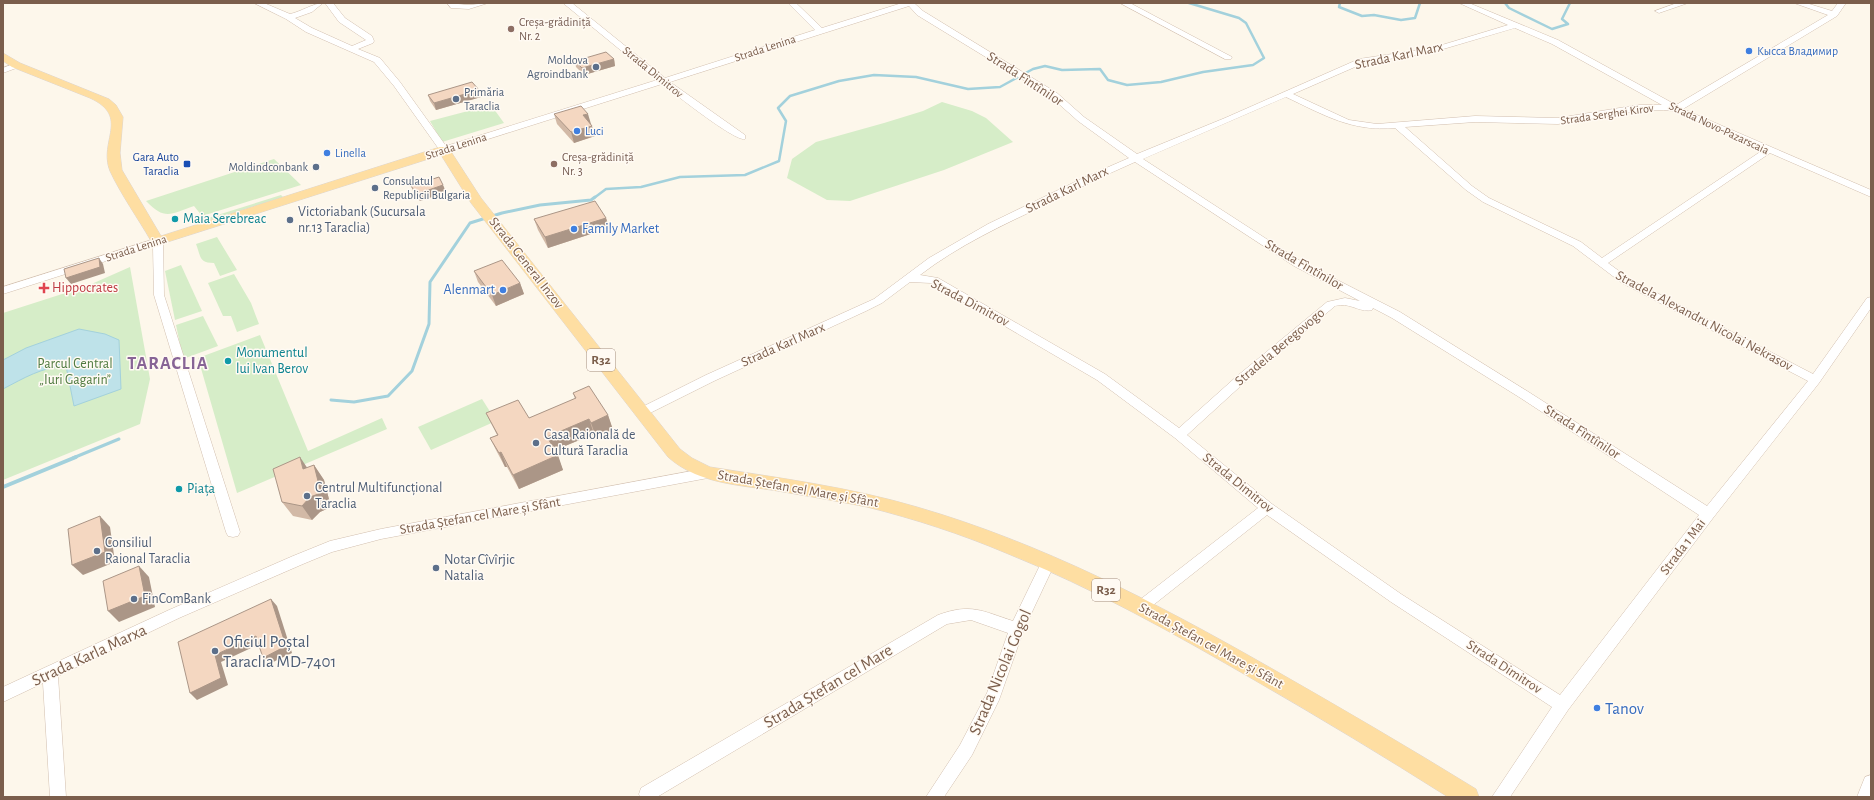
<svg xmlns="http://www.w3.org/2000/svg" width="1874" height="800" font-family="'Alegreya Sans',sans-serif">
	<style>
		.green { fill: #d6edc8 }
		.water { fill: #bee2e9; stroke: #a3d1dc }
		.lines { fill: none; stroke-linecap: round; stroke-linejoin: round }
		.stream-far2 { stroke: #a3d1dc; stroke-width: 2.5 }
		.stream-far1 { stroke: #a3d1dc; stroke-width: 3 }
		.stream { stroke: #a3d1dc; stroke-width: 4 }
		.minor-casing { stroke: #d2bfaf; stroke-width: 1 }
		.major-casing { stroke: #ddd5d0; stroke-width: 1 }
		.minor { fill: #fff; fill-rule: evenodd }
		.major { fill: #fedea2; fill-rule: evenodd }
		.wall { fill: #d2b9a6 }
		.shaded-wall { fill: #ab9687 }
		.building { fill: #f4d7c1; stroke: #ab9687 }
		.education-dot { fill: #8d6e63; stroke: #fffaf3; stroke-width: 1.5 }
		.shop-dot { fill: #3f7fe0; stroke: #fffaf3; stroke-width: 1.5 }
		.service-dot { fill: #5c6f8a; stroke: #fffaf3; stroke-width: 1.5 }
		.transit-dot { fill: #1a4fb4; stroke: #fffaf3; stroke-width: 1.5 }
		.culture-dot { fill: #0f9aa8; stroke: #fffaf3; stroke-width: 1.5 }
		.health-dot { fill: #e0444e; stroke: #fffaf3; stroke-width: 1.5 }
		.labels { text-anchor: middle; dominant-baseline: central; stroke-width: 3; stroke-linejoin: round; paint-order: stroke }
		.far-education-label { font-size: 12px; fill: #785e54; stroke: #fffaf3; text-anchor: start }
		.far-street-label { font-size: 12px; fill: #7b5e4c; stroke: #fffaf3 }
		.far-shop-label { font-size: 12px; fill: #366cbe; stroke: #fffaf3; text-anchor: start }
		.far-service-label { font-size: 12px; fill: #4e5e75; stroke: #fffaf3; text-anchor: end }
		.far-transit-label { font-size: 12px; fill: #164399; stroke: #fffaf3; text-anchor: end }
		.shield { fill: #fffaf3; stroke: #a38d7e; stroke-width: 1 }
		.shield-label { font-size: 13px; font-weight: bold; fill: #7b5e4c }
		.street-label { font-size: 14px; fill: #7b5e4c; stroke: #fffaf3 }
		.service-label { font-size: 14px; fill: #4e5e75; stroke: #fffaf3; text-anchor: start }
		.culture-label { font-size: 14px; fill: #0d838f; stroke: #fffaf3; text-anchor: start }
		.shop-label { font-size: 14px; fill: #366cbe; stroke: #fffaf3; text-anchor: start }
		.health-label { font-size: 14px; fill: #be3a42; stroke: #fffaf3; text-anchor: start }
		.park-label { font-size: 14px; fill: #507b40; stroke: #fffaf3 }
		.near-service-label { font-size: 17px; fill: #4e5e75; stroke: #fffaf3; text-anchor: start }
		.near-street-label { font-size: 17px; fill: #7b5e4c; stroke: #fffaf3 }
		.near-shop-label { font-size: 17px; fill: #366cbe; stroke: #fffaf3; text-anchor: start }
		.district-label { font-size: 18px; font-weight: bold; letter-spacing: 1px; fill: #876496; stroke: #fffaf3 }
	</style>
	<rect width="100%" height="100%" fill="#fdf7eb"/>
	<!-- green -->
	<g class="green">
		<polygon points="942,102 972,111 986,118 1013,142 944,170 850,201 827,200 787,178 792,159 816,142 884,123 923,111"/>
		<polygon points="491,105 504,123 442,142 430,121"/>
		<path d="M274,159L301,185L202,216L194,206C171,214 165,221 146,201Z"/>
		<polygon points="281,195 283,197 210,220 208,218"/>
		<path d="M217,237L237,270L220,276L214,263C199,263 201,257 196,244Z"/>
		<polygon points="181,265 202,311 175,320 165,271"/>
		<polygon points="130,267 150,379 140,424 3,480 3,313 87,286"/>
		<polygon points="234,274 251,303 259,324 237,332 231,316 223,316 208,283"/>
		<polygon points="203,316 218,346 183,359 176,325"/>
		<polygon points="260,335 308,451 382,418 387,429 237,493 198,358"/>
		<polygon points="482,399 496,421 431,450 418,427"/>
	</g>
	<!-- water -->
	<path class="water" d="M79,329L105,334L119,340L121,389L74,406L66,366C42,367 24,378 3,389V360L26,348Z"/>
	<g class="lines">
		<!-- stream-far2 -->
		<g class="stream-far2">
			<polyline points="1340,3 1339,7 1362,16 1374,15 1401,20 1415,18 1420,3"/>
			<polyline points="1505,3 1509,8 1552,29 1568,24 1562,19 1570,3"/>
			<polyline points="594,198 606,189 641,187 680,177 745,175 779,161 786,121 778,108 790,96 839,81 874,75 916,77 968,89 1000,87 1033,69 1045,66 1062,70 1100,69 1108,80 1127,85 1161,82 1203,72 1253,65 1264,58 1246,23 1239,18 1189,3"/>
		</g>
		<!-- stream-far1 -->
		<g class="stream-far1">
			<polyline points="331,400 354,402 388,396 412,371 429,324 430,282 470,223 502,213 540,205 591,200 595,197"/>
			<polyline points="73,458 119,439"/>
		</g>
		<!-- stream -->
		<polyline class="stream" points="3,487 76,457"/>
		<!-- minor casing -->
		<g class="minor-casing">
			<g id="minor">
				<path d="M254,3H264L290,14C300,12 314,3 323,3L312,12L295,18L312,28L352,46L366,40L339,22L325,3H333L345,18L372,36L374,41L373,43L358,49L380,58L400,82L446,146L657,80L563,3H572L665,78L815,30L788,3H796L822,28L902,3H914L923,11L1057,93L1084,117L1137,154L1225,118L1359,59L1432,48L1508,25L1459,3H1469L1558,40L1676,105L1828,15L1794,3H1806L1832,11L1838,3H1846L1837,16L1683,109L1871,190V197L1770,153L1608,263L1630,279L1813,374L1867,298L1871,297V308L1819,383L1713,518L1568,710L1510,797H1492L1552,707L1391,602L1267,515L1147,610L1142,612L1137,610L1135,606L1137,602L1258,508L1175,438L1097,380L931,283L910,282L882,303L866,311L714,381L646,415H638L636,412L638,409L706,375L874,299L929,258L988,224L1081,179L1129,158L1078,121L1051,97L917,15L909,6L670,82L745,135V139C735,142 674,93 662,84L444,153L441,152L394,86L374,62L306,32L286,19ZM1515,28L1552,44L1662,105H1638L1558,118L1475,116L1377,124L1349,120L1293,94L1364,63L1433,52ZM1286,97C1324,115 1352,132 1395,128L1466,190L1483,202L1573,246L1622,283L1808,381L1707,506L1527,391L1400,312L1302,262L1143,159ZM1664,110L1674,111L1763,150L1602,258L1581,242L1489,198L1472,186L1405,127L1475,122L1558,124L1638,111ZM1135,162L1294,266L1360,301L1345,298L1327,302L1236,377L1179,428L1105,374L938,278L920,275C959,245 1003,225 1047,204C1077,189 1105,175 1135,162ZM1341,305C1351,304 1362,313 1372,310L1373,308L1392,318L1519,397L1699,515L1560,695L1401,594L1272,504L1187,435L1244,383L1335,306Z"/>
				<polygon points="447,3 469,5 488,3 469,9 451,8"/>
				<polygon points="1120,3 1130,3 1232,57 1231,59 1225,59"/>
				<polygon points="1677,3 1688,3 1659,13 1655,11"/>
				<polygon points="16,63 20,65 19,67 3,73 3,68"/>
				<polygon points="158,238 163,241 164,295 240,532 238,536 233,537 228,536 226,532 154,295 153,246 3,294 3,287"/>
				<polygon points="708,468 713,470 714,473 713,476 708,478 381,539 332,552 303,564 179,618 58,676 66,797 50,797 43,683 3,702 3,687 169,610 293,556 330,541 381,529"/>
				<path d="M1048,557L1053,559L1055,563L1024,629L999,700L972,755L944,797H926L960,745L987,693L1008,633L971,620L947,624L657,797H640L639,794L641,788L938,615C971,603 982,611 1013,621L1043,559Z"/>
				<polygon points="1871,775 1871,797 1857,797 1865,777"/>
			</g>
		</g>
		<!-- major casing -->
		<g class="major-casing">
			<path id="major" d="M3,53L20,63L109,99L116,105L123,117L120,153L122,170L161,236L440,147H448L481,198L680,449L692,458L710,467C779,478 849,487 917,507C1041,543 1157,603 1269,667C1339,707 1408,747 1476,789L1479,797H1448C1385,757 1320,718 1256,681C1175,634 1093,588 1006,553C961,534 915,519 867,507C837,501 807,496 778,491C740,485 698,484 668,457L471,203L441,155L158,245L153,244L151,241C139,220 120,193 110,171C98,141 131,117 90,98L12,67L3,61Z"/>
		</g>
		<!-- minor -->
		<use href="#minor" class="minor"/>
		<!-- major -->
		<use href="#major" class="major"/>
	</g>
	<!-- wall -->
	<g class="wall">
		<polygon points="614,59 615,66 584,75 576,67 575,61"/>
		<polygon points="479,90 481,97 436,110 430,101 428,95"/>
		<polygon points="554,114 591,124 595,136 574,143 557,124"/>
		<polygon points="439,177 446,192 420,201 414,193 411,186"/>
		<polygon points="606,218 609,228 548,248 538,230 534,219"/>
		<polygon points="474,271 520,283 524,294 496,306 478,282"/>
		<polygon points="573,393 608,415 613,430 596,437 594,434 555,450 563,470 519,489 507,467 505,467 497,452 490,438 497,435 486,413 529,418 575,399"/>
		<polygon points="314,465 324,480 331,507 320,512 312,520 293,516 282,502 307,468"/>
	</g>
	<!-- shaded-wall -->
	<g class="shaded-wall">
		<polygon points="614,59 615,66 584,75 582,68"/>
		<polygon points="479,90 481,97 436,110 434,103"/>
		<polygon points="588,114 591,124 585,126 583,115"/>
		<polygon points="592,126 595,136 574,143 571,132"/>
		<polygon points="443,185 446,192 420,201 417,194"/>
		<polygon points="606,218 609,228 548,248 545,237"/>
		<polygon points="99,258 103,264 105,273 71,284 66,278"/>
		<polygon points="520,283 524,294 496,306 492,295"/>
		<polygon points="608,415 613,430 596,437 591,423"/>
		<polygon points="589,419 594,434 553,451 547,437"/>
		<polygon points="501,452 507,467 505,467 499,453"/>
		<polygon points="558,455 563,470 519,489 513,475"/>
		<polygon points="300,457 310,472 303,469"/>
		<polygon points="314,465 324,480 331,507 320,512 312,520 302,506"/>
		<polygon points="100,516 110,527 115,562 83,575 72,565"/>
		<polygon points="139,566 149,577 155,607 119,622 108,611"/>
		<polygon points="271,599 277,606 292,653 269,664 263,658"/>
		<polygon points="256,636 262,643 221,662 228,685 197,700 190,693 215,655"/>
	</g>
	<!-- building -->
	<g class="building">
		<polygon points="606,52 614,59 582,68 575,61"/>
		<polygon points="472,82 479,90 434,103 428,95"/>
		<polygon points="581,106 588,114 583,115 592,126 571,132 554,114"/>
		<polygon points="439,177 443,185 417,194 411,186"/>
		<polygon points="595,201 606,218 545,237 534,219"/>
		<polygon points="99,258 100,267 66,278 64,269"/>
		<polygon points="502,260 520,283 492,295 474,271"/>
		<polygon points="589,386 608,415 591,423 589,419 547,437 558,455 513,475 501,452 499,453 490,438 498,435 486,413 518,400 529,418 576,398 573,393"/>
		<polygon points="300,457 303,469 314,465 321,493 310,497 302,506 282,502 273,469"/>
		<polygon points="100,516 105,552 72,565 68,529"/>
		<polygon points="139,566 145,596 108,611 103,581"/>
		<polygon points="271,599 286,646 263,658 256,636 215,655 221,678 190,693 178,642"/>
	</g>
	<!-- markers -->
	<g class="education-dot">
		<circle cx="511" cy="29" r="4"/>
		<circle cx="554" cy="164" r="4"/>
	</g>
	<g class="shop-dot">
		<circle cx="1749" cy="51" r="4"/>
		<circle cx="577" cy="131" r="4"/>
		<circle cx="327" cy="153" r="4"/>
		<circle cx="574" cy="229" r="4"/>
		<circle cx="503" cy="290" r="4"/>
		<circle cx="1597" cy="708" r="4"/>
	</g>
	<g class="service-dot">
		<circle cx="596" cy="67" r="4"/>
		<circle cx="456" cy="99" r="4"/>
		<circle cx="316" cy="167" r="4"/>
		<circle cx="375" cy="188" r="4"/>
		<circle cx="290" cy="220" r="4"/>
		<circle cx="536" cy="443" r="4"/>
		<circle cx="307" cy="496" r="4"/>
		<circle cx="97" cy="551" r="4"/>
		<circle cx="436" cy="568" r="4"/>
		<circle cx="134" cy="599" r="4"/>
		<circle cx="215" cy="651" r="4"/>
	</g>
	<rect class="transit-dot" x="183" y="160" width="8" height="8" rx="2"/>
	<g class="culture-dot">
		<circle cx="175" cy="219" r="4"/>
		<circle cx="228" cy="361" r="4"/>
		<circle cx="179" cy="489" r="4"/>
	</g>
	<path class="health-dot" d="M42 282h4v4h4v4h-4v4h-4v-4h-4v-4h4z"/>
	<g class="labels">
		<!-- far-education labels -->
		<g class="far-education-label">
			<text x="519" y="22">Creșa-grădiniță<tspan x="519" dy="14">Nr. 2</tspan></text>
			<text x="562" y="157">Creșa-grădiniță<tspan x="562" dy="14">Nr. 3</tspan></text>
		</g>
		<!-- far-street labels -->
		<g class="far-street-label">
			<text transform="translate(765 48) rotate(-18)">Strada Lenina</text>
			<text transform="translate(653 72) rotate(39)">Strada Dimitrov</text>
			<text transform="translate(1607 114) rotate(-8)">Strada Serghei Kirov</text>
			<text transform="translate(1719 128) rotate(25)">Strada Novo-Pazarscaia</text>
			<text transform="translate(456 146) rotate(-18)">Strada Lenina</text>
			<text transform="translate(136 248) rotate(-18)">Strada Lenina</text>
		</g>
		<!-- far-shop labels -->
		<g class="far-shop-label">
			<text x="1757" y="51">Кысса Владимир</text>
			<text x="585" y="131">Luci</text>
			<text x="335" y="153">Linella</text>
		</g>
		<!-- far-service labels -->
		<g class="far-service-label">
			<text x="588" y="60">Moldova<tspan x="588" dy="14">Agroindbank</tspan></text>
			<text x="464" y="92" text-anchor="start">Primăria<tspan x="464" dy="14">Taraclia</tspan></text>
			<text x="308" y="167">Moldindconbank</text>
			<text x="383" y="181" text-anchor="start">Consulatul<tspan x="383" dy="14">Republicii Bulgaria</tspan></text>
		</g>
		<!-- far-transit labels -->
		<g class="far-transit-label">
			<text x="179" y="157">Gara Auto<tspan x="179" dy="14">Taraclia</tspan></text>
		</g>
		<!-- shield labels -->
		<g class="shield">
			<rect x="587" y="349" width="28" height="22" rx="3"/>
			<rect x="1092" y="579" width="28" height="22" rx="3"/>
		</g>
		<g class="shield-label">
			<text x="601" y="360">R32</text>
			<text x="1106" y="590">R32</text>
		</g>
		<!-- street labels -->
		<g class="street-label">
			<text transform="translate(1399 56) rotate(-12)">Strada Karl Marx</text>
			<text transform="translate(1025 79) rotate(33)">Strada Fîntînilor</text>
			<text transform="translate(1067 190) rotate(-26)">Strada Karl Marx</text>
			<text transform="translate(526 263) rotate(52)">Strada General Inzov</text>
			<text transform="translate(1304 265) rotate(30)">Strada Fîntînilor</text>
			<text transform="translate(970 303) rotate(28)">Strada Dimitrov</text>
			<text transform="translate(1704 321) rotate(28)">Stradela Alexandru Nicolai Nekrasov</text>
			<text transform="translate(783 345) rotate(-24)">Strada Karl Marx</text>
			<text transform="translate(1280 347) rotate(-40)">Stradela Beregovogo</text>
			<text transform="translate(1582 432) rotate(33)">Strada Fîntînilor</text>
			<text transform="translate(1238 483) rotate(39)">Strada Dimitrov</text>
			<text transform="translate(798 489) rotate(10)">Strada Ștefan cel Mare și Sfânt</text>
			<text transform="translate(480 516) rotate(-10)">Strada Ștefan cel Mare și Sfânt</text>
			<text transform="translate(1683 547) rotate(-53)">Strada 1 Mai</text>
			<text transform="translate(1211 646) rotate(29)">Strada Ștefan cel Mare și Sfânt</text>
			<text transform="translate(1504 667) rotate(33)">Strada Dimitrov</text>
		</g>
		<!-- service labels -->
		<g class="service-label">
			<text x="298" y="212">Victoriabank (Sucursala<tspan x="298" dy="16">nr.13 Taraclia)</tspan></text>
			<text x="544" y="435">Casa Raională de<tspan x="544" dy="16">Cultură Taraclia</tspan></text>
			<text x="315" y="488">Centrul Multifuncțional<tspan x="315" dy="16">Taraclia</tspan></text>
			<text x="105" y="543">Consiliul<tspan x="105" dy="16">Raional Taraclia</tspan></text>
			<text x="444" y="560">Notar Cîvîrjic<tspan x="444" dy="16">Natalia</tspan></text>
			<text x="142" y="599">FinComBank</text>
		</g>
		<!-- culture labels -->
		<g class="culture-label">
			<text x="183" y="219">Maia Serebreac</text>
			<text x="236" y="353">Monumentul<tspan x="236" dy="16">lui Ivan Berov</tspan></text>
			<text x="187" y="489">Piața</text>
		</g>
		<!-- shop labels -->
		<g class="shop-label">
			<text x="582" y="229">Family Market</text>
			<text x="495" y="290" text-anchor="end">Alenmart</text>
		</g>
		<!-- health labels -->
		<g class="health-label">
			<text x="52" y="288">Hippocrates</text>
		</g>
		<!-- park labels -->
		<g class="park-label">
			<text x="75" y="364">Parcul Central<tspan x="75" dy="16">„Iuri Gagarin”</tspan></text>
		</g>
		<!-- near-service labels -->
		<g class="near-service-label">
			<text x="223" y="641">Oficiul Poștal<tspan x="223" dy="20">Taraclia MD-7401</tspan></text>
		</g>
		<!-- near-street labels -->
		<g class="near-street-label">
			<text transform="translate(89 655) rotate(-25)">Strada Karla Marxa</text>
			<text transform="translate(1000 672) rotate(-67)">Strada Nicolai Gogol</text>
			<text transform="translate(828 686) rotate(-31)">Strada Ștefan cel Mare</text>
		</g>
		<!-- near-shop labels -->
		<g class="near-shop-label">
			<text x="1605" y="708">Tanov</text>
		</g>
		<!-- district labels -->
		<g class="district-label">
			<text x="168" y="364">TARACLIA</text>
		</g>
	</g>
	<!-- border -->
	<rect width="1874" height="800" fill="none" stroke="#7b5e4c" stroke-width="8"/>
</svg>
